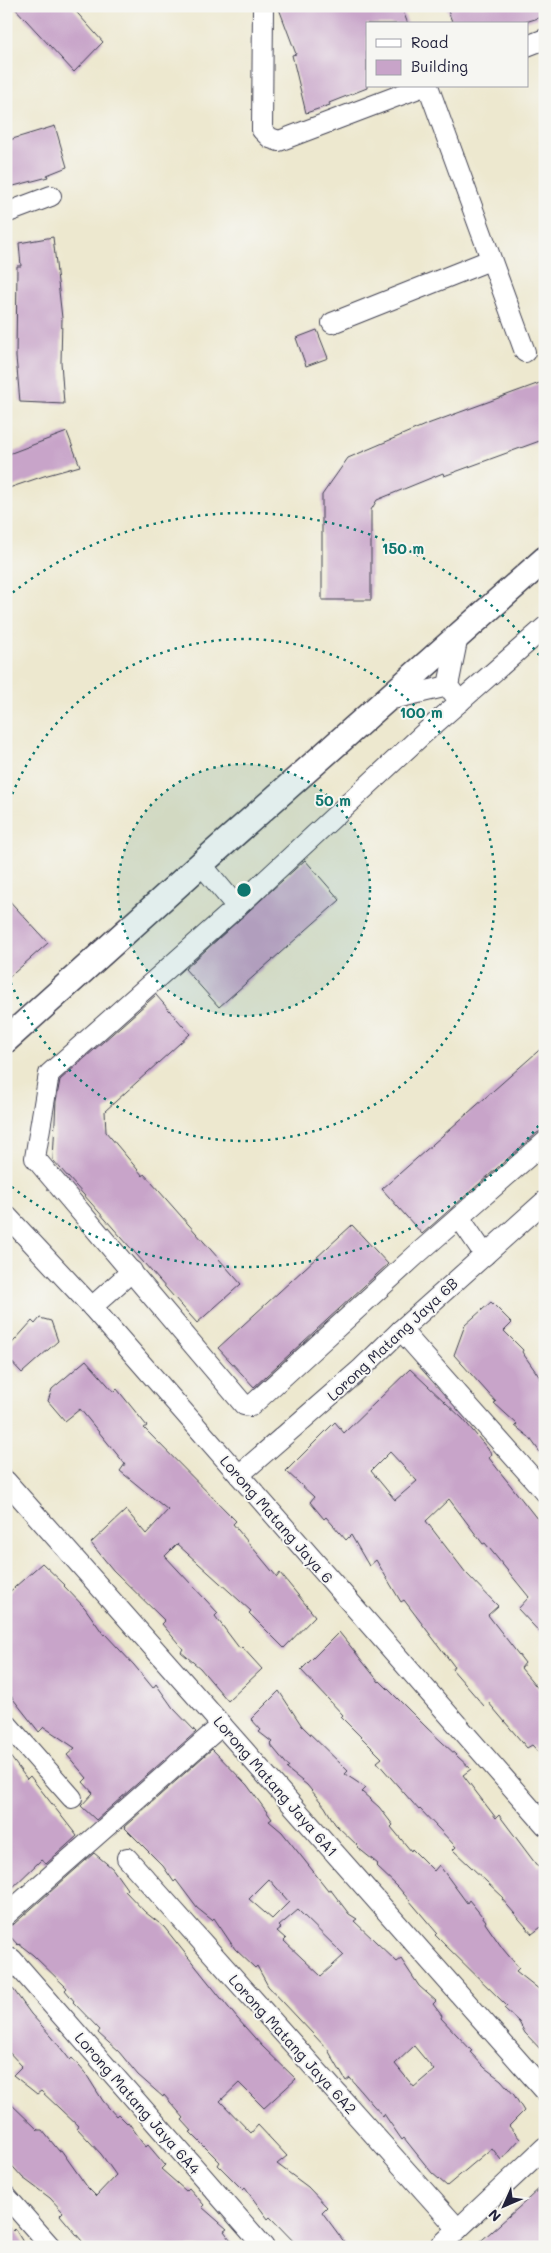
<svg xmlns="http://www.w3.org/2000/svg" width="551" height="2253" font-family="Mali,sans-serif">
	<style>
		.building { fill: #c8a4c9; fill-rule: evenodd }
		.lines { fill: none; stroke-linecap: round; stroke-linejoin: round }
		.minor-casing { stroke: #404051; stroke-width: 22 }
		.tertiary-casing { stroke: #404051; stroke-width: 28 }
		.minor { stroke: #fff; stroke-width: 20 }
		.tertiary { stroke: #fff; stroke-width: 25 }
		.ring { fill: none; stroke: #0f766e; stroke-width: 2.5; stroke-dasharray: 2.5 5 }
		.labels { text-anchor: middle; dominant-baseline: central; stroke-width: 4; stroke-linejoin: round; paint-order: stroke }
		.street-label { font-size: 15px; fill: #22223b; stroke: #f6f6f2 }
		.centre { fill: #0f766e; stroke: #f6f6f2; stroke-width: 2.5 }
		.ring-label { font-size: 15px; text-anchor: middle; font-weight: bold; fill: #0f766e; stroke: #f6f6f2; stroke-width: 4; stroke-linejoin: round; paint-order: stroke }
	</style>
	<rect width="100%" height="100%" fill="#f6f6f2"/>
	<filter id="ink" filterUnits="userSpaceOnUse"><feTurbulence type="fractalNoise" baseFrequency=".02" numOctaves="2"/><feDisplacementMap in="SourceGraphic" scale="10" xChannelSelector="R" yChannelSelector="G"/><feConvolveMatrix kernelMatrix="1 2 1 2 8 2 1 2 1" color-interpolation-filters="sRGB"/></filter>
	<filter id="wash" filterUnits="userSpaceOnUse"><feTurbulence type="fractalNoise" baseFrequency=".0096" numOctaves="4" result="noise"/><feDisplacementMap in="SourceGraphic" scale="20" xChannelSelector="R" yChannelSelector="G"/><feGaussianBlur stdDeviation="1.12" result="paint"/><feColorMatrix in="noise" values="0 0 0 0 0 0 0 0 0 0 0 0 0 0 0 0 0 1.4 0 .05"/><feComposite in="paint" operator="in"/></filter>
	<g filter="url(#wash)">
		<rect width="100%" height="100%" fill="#ede8cf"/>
		<g id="blocks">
			<!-- building -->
			<g class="building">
				<polygon points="13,6 71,6 103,42 74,72"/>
				<polygon points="278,6 401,6 408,24 367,24 367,88 329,103 330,105 306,113 292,55 296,54"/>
				<polygon points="446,6 545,6 545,16 519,24 453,24"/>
				<polygon points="55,126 67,167 47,175 48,177 6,188 6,141"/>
				<polygon points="53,237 62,318 61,362 64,404 20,402 16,357 17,266 21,266 19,243"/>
				<polygon points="317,330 328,358 306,366 296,338"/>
				<polygon points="545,381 545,439 444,476 443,473 377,500 371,510 371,600 322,600 322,495 348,458 425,425"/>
				<polygon points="67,432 80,466 44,476 6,489 6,455"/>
				<polygon points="305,860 340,900 219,1007 185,969"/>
				<polygon points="6,897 48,943 6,980"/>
				<polygon points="156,995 190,1034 105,1111 106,1132 143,1176 144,1174 241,1284 197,1323 53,1160 56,1101 60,1080"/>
				<polygon points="545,1045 545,1129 537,1133 422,1234 382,1189"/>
				<polygon points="352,1225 388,1264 254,1387 218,1348"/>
				<polygon points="491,1302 512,1323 504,1331 523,1350 522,1352 545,1385 545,1459 529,1437 515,1426 517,1424 494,1403 496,1402 454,1355 465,1325"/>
				<polygon points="40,1318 51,1321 58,1341 22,1373 6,1356 6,1350 32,1321 35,1324"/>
				<polygon points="86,1360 114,1392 117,1389 147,1426 144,1428 236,1521 233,1524 277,1577 280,1573 315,1616 284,1648 249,1613 251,1611 177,1544 165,1556 218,1613 215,1616 240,1649 242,1647 262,1669 228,1701 200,1668 181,1652 183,1649 162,1624 165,1621 113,1570 91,1543 126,1510 146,1534 168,1510 120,1471 125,1464 80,1409 65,1421 48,1401 52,1389"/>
				<path d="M410,1369L463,1419L492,1454L489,1458L545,1529V1638L518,1609L529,1597L485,1543L483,1544L449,1499L426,1521L466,1573L498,1606L488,1615L525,1663L521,1668L545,1697V1759L532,1745L527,1748L488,1702L484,1706L452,1669L454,1666L404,1600L401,1602L376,1560L369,1566L351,1535L346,1540L326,1517L324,1519L310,1502L314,1497L286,1471L335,1422L344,1433ZM390,1452L417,1481L395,1500L371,1471Z"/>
				<polygon points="42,1563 65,1585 64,1586 85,1608 104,1635 105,1634 134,1665 153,1688 156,1684 173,1708 196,1732 96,1820 81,1806 93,1793 83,1782 87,1778 67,1755 75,1748 44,1727 39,1732 6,1690 6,1595"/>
				<polygon points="339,1632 379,1682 380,1681 428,1729 471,1769 463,1775 496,1818 499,1815 538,1867 545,1861 545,1924 532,1934 502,1899 504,1898 453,1850 456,1847 420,1809 419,1810 377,1762 382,1758 341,1717 343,1715 301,1670"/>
				<polygon points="279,1691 302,1726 348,1771 345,1774 366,1788 362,1792 379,1807 393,1825 391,1827 411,1851 412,1849 434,1871 439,1865 467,1903 469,1900 486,1921 485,1923 503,1949 519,1968 516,1971 545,1994 545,2054 525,2033 519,2022 504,2008 507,2006 435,1935 437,1933 398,1887 376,1866 378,1864 357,1847 358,1846 335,1824 325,1807 307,1785 287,1769 289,1767 270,1744 272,1742 259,1732 261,1730 251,1719"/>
				<path d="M212,1749L247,1785L272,1819L269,1821L282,1832L328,1890L330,1889L349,1914L357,1919L354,1921L397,1962L401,1959L419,1986L436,2001L433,2004L442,2016L441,2018L472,2051L470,2052L485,2068L501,2080L514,2095L524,2111L509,2126L520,2139L501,2160L492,2148L447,2186L432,2173L404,2138L402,2140L384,2114L383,2116L372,2104L350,2078L346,2081L328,2050L268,1986L257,1966L255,1968L235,1949L214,1918L212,1920L197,1908L176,1880L174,1882L163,1866L124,1827ZM269,1879L289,1902L272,1919L249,1899ZM298,1910L344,1955L321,1976L284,1941L286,1939L277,1931L281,1928L279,1926ZM414,2046L434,2070L414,2087L395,2064Z"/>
				<polygon points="6,1751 27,1779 30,1776 77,1836 46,1864 41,1860 6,1894"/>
				<polygon points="94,1853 112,1868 127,1889 125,1891 145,1912 164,1927 237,2018 262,2046 296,2079 264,2108 239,2083 220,2101 251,2133 258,2125 287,2156 277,2164 308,2187 327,2207 322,2212 348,2247 299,2247 270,2217 268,2219 245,2188 243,2190 218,2165 220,2162 190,2132 192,2131 182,2120 184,2118 164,2095 163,2097 138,2075 119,2052 98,2033 100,2030 73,2002 74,2001 65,1990 67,1988 33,1955 19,1944 18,1945 6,1932 6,1927 14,1924"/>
				<polygon points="13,1989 31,2014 52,2037 70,2060 72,2058 86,2074 103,2101 116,2116 118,2114 127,2123 128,2122 146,2147 148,2145 165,2165 161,2169 186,2191 189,2188 204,2205 202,2207 227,2229 224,2231 236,2247 87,2247 60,2215 63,2212 50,2198 23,2178 6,2159 6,2099 38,2130 42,2130 59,2151 61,2150 88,2188 96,2196 116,2175 101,2154 77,2128 78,2126 41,2091 37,2094 13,2075 22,2066 6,2049 6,1996"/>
				<polygon points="545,2183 545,2247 474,2247 526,2201"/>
				<polygon points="6,2224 13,2231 15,2229 26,2247 6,2247"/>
			</g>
		</g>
	</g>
	<g filter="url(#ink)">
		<use href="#blocks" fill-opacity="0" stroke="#404051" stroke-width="1"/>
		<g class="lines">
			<!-- minor casing -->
			<g class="minor-casing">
				<g id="minor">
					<polyline points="263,6 262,130 270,138 279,141 424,86"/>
					<polyline points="527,46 545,39"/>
					<polyline points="428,86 525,352"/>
					<polyline points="6,213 51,196"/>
					<polyline points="332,323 490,260"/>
					<polyline points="545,627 422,735 237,907 49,1074 35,1158 244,1405 251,1406 416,1255 545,1142"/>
					<polyline points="458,636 448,686 460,702"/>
					<polyline points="384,701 448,686"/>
					<polyline points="201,864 237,907"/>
					<polyline points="6,1215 92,1307 545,1825"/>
					<polyline points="459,1217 485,1255"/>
					<polyline points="92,1307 132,1271"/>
					<polyline points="401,1330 545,1492"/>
					<polyline points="239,1475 362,1368 401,1330 545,1201"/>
					<polyline points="6,1481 545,2091"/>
					<polyline points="6,1723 72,1798"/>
					<polyline points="127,1858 458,2229"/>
					<polyline points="6,1915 222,1725"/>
					<polyline points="12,1959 264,2247"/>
					<polyline points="6,2196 51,2247"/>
					<polyline points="439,2247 545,2147"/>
				</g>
			</g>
			<!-- tertiary casing -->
			<g class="tertiary-casing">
				<polyline id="tertiary" points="6,1040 201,864 545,559"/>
			</g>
			<!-- minor -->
			<use href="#minor" class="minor"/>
			<!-- tertiary -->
			<use href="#tertiary" class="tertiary"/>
		</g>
	</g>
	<!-- distance rings -->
	<circle cx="244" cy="890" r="126" fill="#0f766e" fill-opacity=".12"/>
	<g class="ring">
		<circle cx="244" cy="890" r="126"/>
		<path d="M7 808A251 251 0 1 1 7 972"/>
		<path d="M543 1120A377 377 0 0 1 7 1183M7 597A377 377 0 0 1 543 660"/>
	</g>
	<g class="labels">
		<!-- street labels -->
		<g class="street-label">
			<text transform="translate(392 1339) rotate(-43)">Lorong Matang Jaya 6B</text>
			<text transform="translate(277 1519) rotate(49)">Lorong Matang Jaya 6</text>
			<text transform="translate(276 1786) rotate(49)">Lorong Matang Jaya 6A1</text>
			<text transform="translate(293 2044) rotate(48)">Lorong Matang Jaya 6A2</text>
			<text transform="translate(138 2103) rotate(49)">Lorong Matang Jaya 6A4</text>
		</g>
	</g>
	<circle cx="244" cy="890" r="8" class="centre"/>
	<g class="ring-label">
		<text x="403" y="554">150 m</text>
		<text x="421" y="718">100 m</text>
		<text x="333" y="806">50 m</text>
	</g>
	<!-- margin -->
	<rect width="551" height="2253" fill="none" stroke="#f6f6f2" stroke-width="25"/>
	<!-- legend -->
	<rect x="366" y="22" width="162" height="65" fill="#f6f6f2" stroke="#a1a1a9"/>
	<rect x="376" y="39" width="25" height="8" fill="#ffffff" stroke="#a1a1a9"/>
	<text x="411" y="48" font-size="15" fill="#22223b">Road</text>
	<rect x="376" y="60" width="25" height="15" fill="#c8a4c9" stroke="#a1a1a9"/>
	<text x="411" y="72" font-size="15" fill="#22223b">Building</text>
	<!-- north arrow -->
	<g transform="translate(504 2206) rotate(225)" stroke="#f6f6f2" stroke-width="4" paint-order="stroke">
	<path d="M0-4L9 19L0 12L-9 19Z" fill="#22223b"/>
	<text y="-8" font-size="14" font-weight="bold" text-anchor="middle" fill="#22223b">N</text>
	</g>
</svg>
